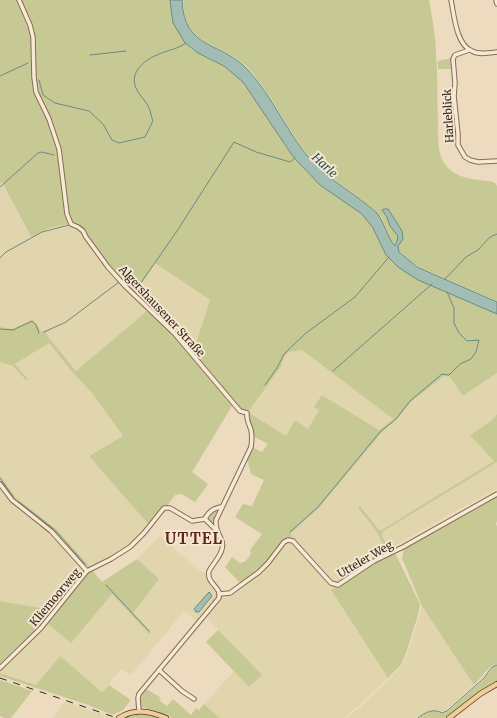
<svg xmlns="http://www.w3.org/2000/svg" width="497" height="718" font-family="Merriweather,serif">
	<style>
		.farmland { fill: #e1d5ad }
		.green { fill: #c7c994; fill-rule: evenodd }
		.water { fill: #a2beb4; stroke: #6a8b81 }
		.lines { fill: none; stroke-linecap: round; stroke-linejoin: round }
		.stream { stroke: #6a8b81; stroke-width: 1 }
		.minor-casing { stroke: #846c58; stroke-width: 5.5 }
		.major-casing { stroke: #523b2d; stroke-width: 6 }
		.minor { stroke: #f7e9d2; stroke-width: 3.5 }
		.major { stroke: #efcd97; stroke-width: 4.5 }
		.rail { stroke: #34261c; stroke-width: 1; stroke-dasharray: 7 7; stroke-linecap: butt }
		.labels { text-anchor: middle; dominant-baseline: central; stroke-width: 4; stroke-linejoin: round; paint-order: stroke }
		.street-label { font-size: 11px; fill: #34261c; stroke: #f4e6cf }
		.water-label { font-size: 12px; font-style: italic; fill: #2c534e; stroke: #f4e6cf }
		.district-label { font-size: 15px; font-weight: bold; letter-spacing: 1px; fill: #5f261d; stroke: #f4e6cf }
	</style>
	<rect width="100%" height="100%" fill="#ecdbbf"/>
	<!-- farmland -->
	<g class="farmland">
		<polygon points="2,182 30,237 49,228 69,224 77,228 82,232 148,310 76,371 46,334 46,330 41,332 37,324 12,329 0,327 0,184"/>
		<polygon points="155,263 210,300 193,352 177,334 135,294"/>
		<polygon points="49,343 73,373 92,393 123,436 89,456 149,525 129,546 101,563 91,568 57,530 15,497 0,475 0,362 13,366 28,378 15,364"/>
		<polygon points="302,350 337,376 393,419 379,430 322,395 319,410 308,429 286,436 248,412 280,368 285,356 289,352"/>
		<polygon points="497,373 497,414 491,421 470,435 494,461 380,531 360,506 359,508 375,529 388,553 339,583 336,584 332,582 292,539 291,533 319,508 382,432 397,419 412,401 441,377 444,376 450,377 464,396"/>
		<polygon points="497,462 497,489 463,507 389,549 382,536 382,532"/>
		<polygon points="0,485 6,495 11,501 50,531 86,571 53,610 0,601"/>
		<polygon points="160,536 195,567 206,574 208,580 217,590 218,594 217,599 198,622 184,611 131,675 121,669 102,692 77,670 36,685 0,673 0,669 42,630 47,623 71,642 112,594 149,633 151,632 133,613 159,579 137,559"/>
		<polygon points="289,541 335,588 331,590 388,678 358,706 343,718 220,718 204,704 234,671 249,687 261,675 207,618 219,604 222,597 233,595 260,573 285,543"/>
		<polygon points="422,606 474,685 446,711 443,713 438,710 429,711 424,713 418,718 346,718 361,707 403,665 408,652"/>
		<polygon points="65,702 112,718 53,718"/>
	</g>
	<!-- green -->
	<g class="green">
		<polygon points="0,0 18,0 28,25 32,37 35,92 48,119 57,149 66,213 69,224 49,228 31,237 2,182 0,184"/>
		<path d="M21,0H170L173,23L191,49L205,57L224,66L243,82L292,155L309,174L320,185L362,214L373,228L383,249L398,267L418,280L497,314V373L463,396L450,377L444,376L412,401L397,419L382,432L319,508L291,533L292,539H287L263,568L241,584L225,567L232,557L240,563L246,561L251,554L250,550L262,534L235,517L243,504L252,506L264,480L251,474L247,459L252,447L262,452L268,444L253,436L248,418L214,378L193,352L210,300L155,263L134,295L109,266L87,237L84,231L73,222L69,215L64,183L61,151L51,119L38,92L36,77L35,37L29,17ZM302,350L393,419L379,430L322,395L314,407L319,410L308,429L295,420L286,436L248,412L280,368L285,356L289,352Z"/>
		<path d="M183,0H429C432,18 436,36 436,55C438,77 437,99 438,122C438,134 437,150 443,161C453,180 477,179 494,182L497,186V301L417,266L408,259L399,251L389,237L382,218L377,212C356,193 330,180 311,158C287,131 273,95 248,68C222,41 184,49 183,0Z"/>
		<polygon points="451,58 451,69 438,69 438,61"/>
		<polygon points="148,310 174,335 232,406 192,472 208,484 195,502 182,494 175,495 167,506 159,511 149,525 89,456 123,436 92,393 73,373 49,343 15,364 28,379 26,380 13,366 0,362 0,327 12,329 32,320 37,324 41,332 46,330 46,334 76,371"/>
		<polygon points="497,414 497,462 382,532 382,536 390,551 388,553 375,529 358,508 360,506 380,531 494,461 470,435 491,421"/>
		<path d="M0,475L15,497L57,530L91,568L84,565C74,554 65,541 53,530C38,517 0,497 0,475Z"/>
		<polygon points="497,496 497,522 495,523 497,526 497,664 491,666 474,685 422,606 402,558 404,549"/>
		<polygon points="217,510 214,521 211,523 207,518 210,513"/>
		<polygon points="395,553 420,604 418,615 406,653 401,665 388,678 331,590 369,566"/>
		<polygon points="137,559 159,579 133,613 151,632 149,634 112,594 71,643 47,623 88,573 92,570 102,582"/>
		<polygon points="0,601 53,610 38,628 0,666"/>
		<polygon points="218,630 262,675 249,687 206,642"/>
		<polygon points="60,656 102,692 109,685 131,700 123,710 113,715 88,705 0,676 0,673 36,685"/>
		<path d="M497,665V682L478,692L444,718H419C426,712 434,708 443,714L447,712L484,679L494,666Z"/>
		<polygon points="0,680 32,691 11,718 4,718 0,716"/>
		<path d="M145,688L161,698L159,700L167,706L173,699L191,715L196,708L199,710L204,704L220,718H172L142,707C138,700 141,694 145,688Z"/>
		<polygon points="144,713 162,718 124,718 137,714"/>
	</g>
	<!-- water -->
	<g class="water">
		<path d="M170,0H182C184,51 222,41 248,70C273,97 287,133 311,160C330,181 356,194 377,213C385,223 386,236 395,246L397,241L398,236L390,226L387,217L382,210L384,209H388L402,231L403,239L398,246L399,252L417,267L497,302V314L418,280L398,267L386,255L373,228L362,214L320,185L298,162L292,155L243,82L224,66L198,53L185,43L173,23Z"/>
		<polygon points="209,592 210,593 212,596 199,612 196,612 194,609"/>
	</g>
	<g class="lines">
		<!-- stream -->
		<g class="stream">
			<polyline points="90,55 126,51"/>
			<polyline points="0,76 28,63"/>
			<path d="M39,80L43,95L55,103L89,111L103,124L112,140L119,143L145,137L153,121C151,117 151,111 148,106C145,100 139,95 136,88C129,73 144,60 157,55C167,50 176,50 186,43"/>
			<polyline points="0,187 38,153 42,152 54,155"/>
			<polyline points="0,258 6,252 42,232 69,225"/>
			<polyline points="444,280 466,257 478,250 490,237 497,234"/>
			<polyline points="136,290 177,231 234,142 256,152 290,162 295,158"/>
			<polyline points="0,329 13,330 32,321 36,325 39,333"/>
			<polyline points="44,332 66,322 119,282"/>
			<polyline points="333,371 432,284"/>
			<polyline points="265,385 277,368 284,354 306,333 355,297 389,257"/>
			<polyline points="0,478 14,498"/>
			<polyline points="19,502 54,529 85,564"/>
			<polyline points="290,532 318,507 380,432 396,419 410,401 442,374 449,375 460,364 471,359 476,352 479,340 467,341 459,333 454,323 454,308 447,292"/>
			<polyline points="106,585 149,631"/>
			<path d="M418,718C425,712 434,708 442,713L447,711L484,678L492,667L497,665"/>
		</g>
		<!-- minor casing -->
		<g class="minor-casing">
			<g id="minor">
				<path d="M19,0L30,25L33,37L34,77L36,92L49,119L59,149L67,214L71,224L78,227L83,231L86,237L108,267L125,286L175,334L240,411L247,413C246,419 249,424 251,430C252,435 252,441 251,447L216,520C215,528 218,532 221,539C227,550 214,562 209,571C207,581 215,584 219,592V598L139,694L138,698L139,711"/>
				<path d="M451,0C454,14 456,45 472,51C479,55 489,53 497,52"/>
				<polyline points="496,0 497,4"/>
				<polyline points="469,50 455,55 453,59 455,83 454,96 458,134 458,145 465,157 470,160 478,162 497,161"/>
				<polyline points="0,484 12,500 51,531 87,571"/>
				<path d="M205,519C208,512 214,508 221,507"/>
				<polyline points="220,594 230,593 259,572 268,563 284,542 288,540 293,541 331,583 338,585 374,561 403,547 497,494"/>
				<polyline points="0,668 41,628 87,571 111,559 130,547 144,533 164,508 170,508 192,521 205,519 215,529"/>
				<polyline points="159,670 182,691 194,699"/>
			</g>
		</g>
		<!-- major casing -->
		<g class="major-casing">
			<g id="major">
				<path d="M119,718C135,708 150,711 166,718"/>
				<polyline points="449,718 480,694 497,684"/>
			</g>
		</g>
		<!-- minor -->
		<use href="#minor" class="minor"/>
		<!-- major -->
		<use href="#major" class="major"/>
		<!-- rail -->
		<polyline class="rail" points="0,678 117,718"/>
	</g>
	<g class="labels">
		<!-- street labels -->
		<g class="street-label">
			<text transform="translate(448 116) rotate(-93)">Harleblick</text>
			<text transform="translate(162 311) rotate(47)">Algershausener Straße</text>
			<text transform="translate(365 559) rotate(-30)">Utteler Weg</text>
			<text transform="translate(55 597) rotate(-50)">Kliemoorweg</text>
		</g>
		<!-- water labels -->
		<g class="water-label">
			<text transform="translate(325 165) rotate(43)">Harle</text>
		</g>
		<!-- district labels -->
		<g class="district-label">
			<text x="194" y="538">UTTEL</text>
		</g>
	</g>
</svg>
